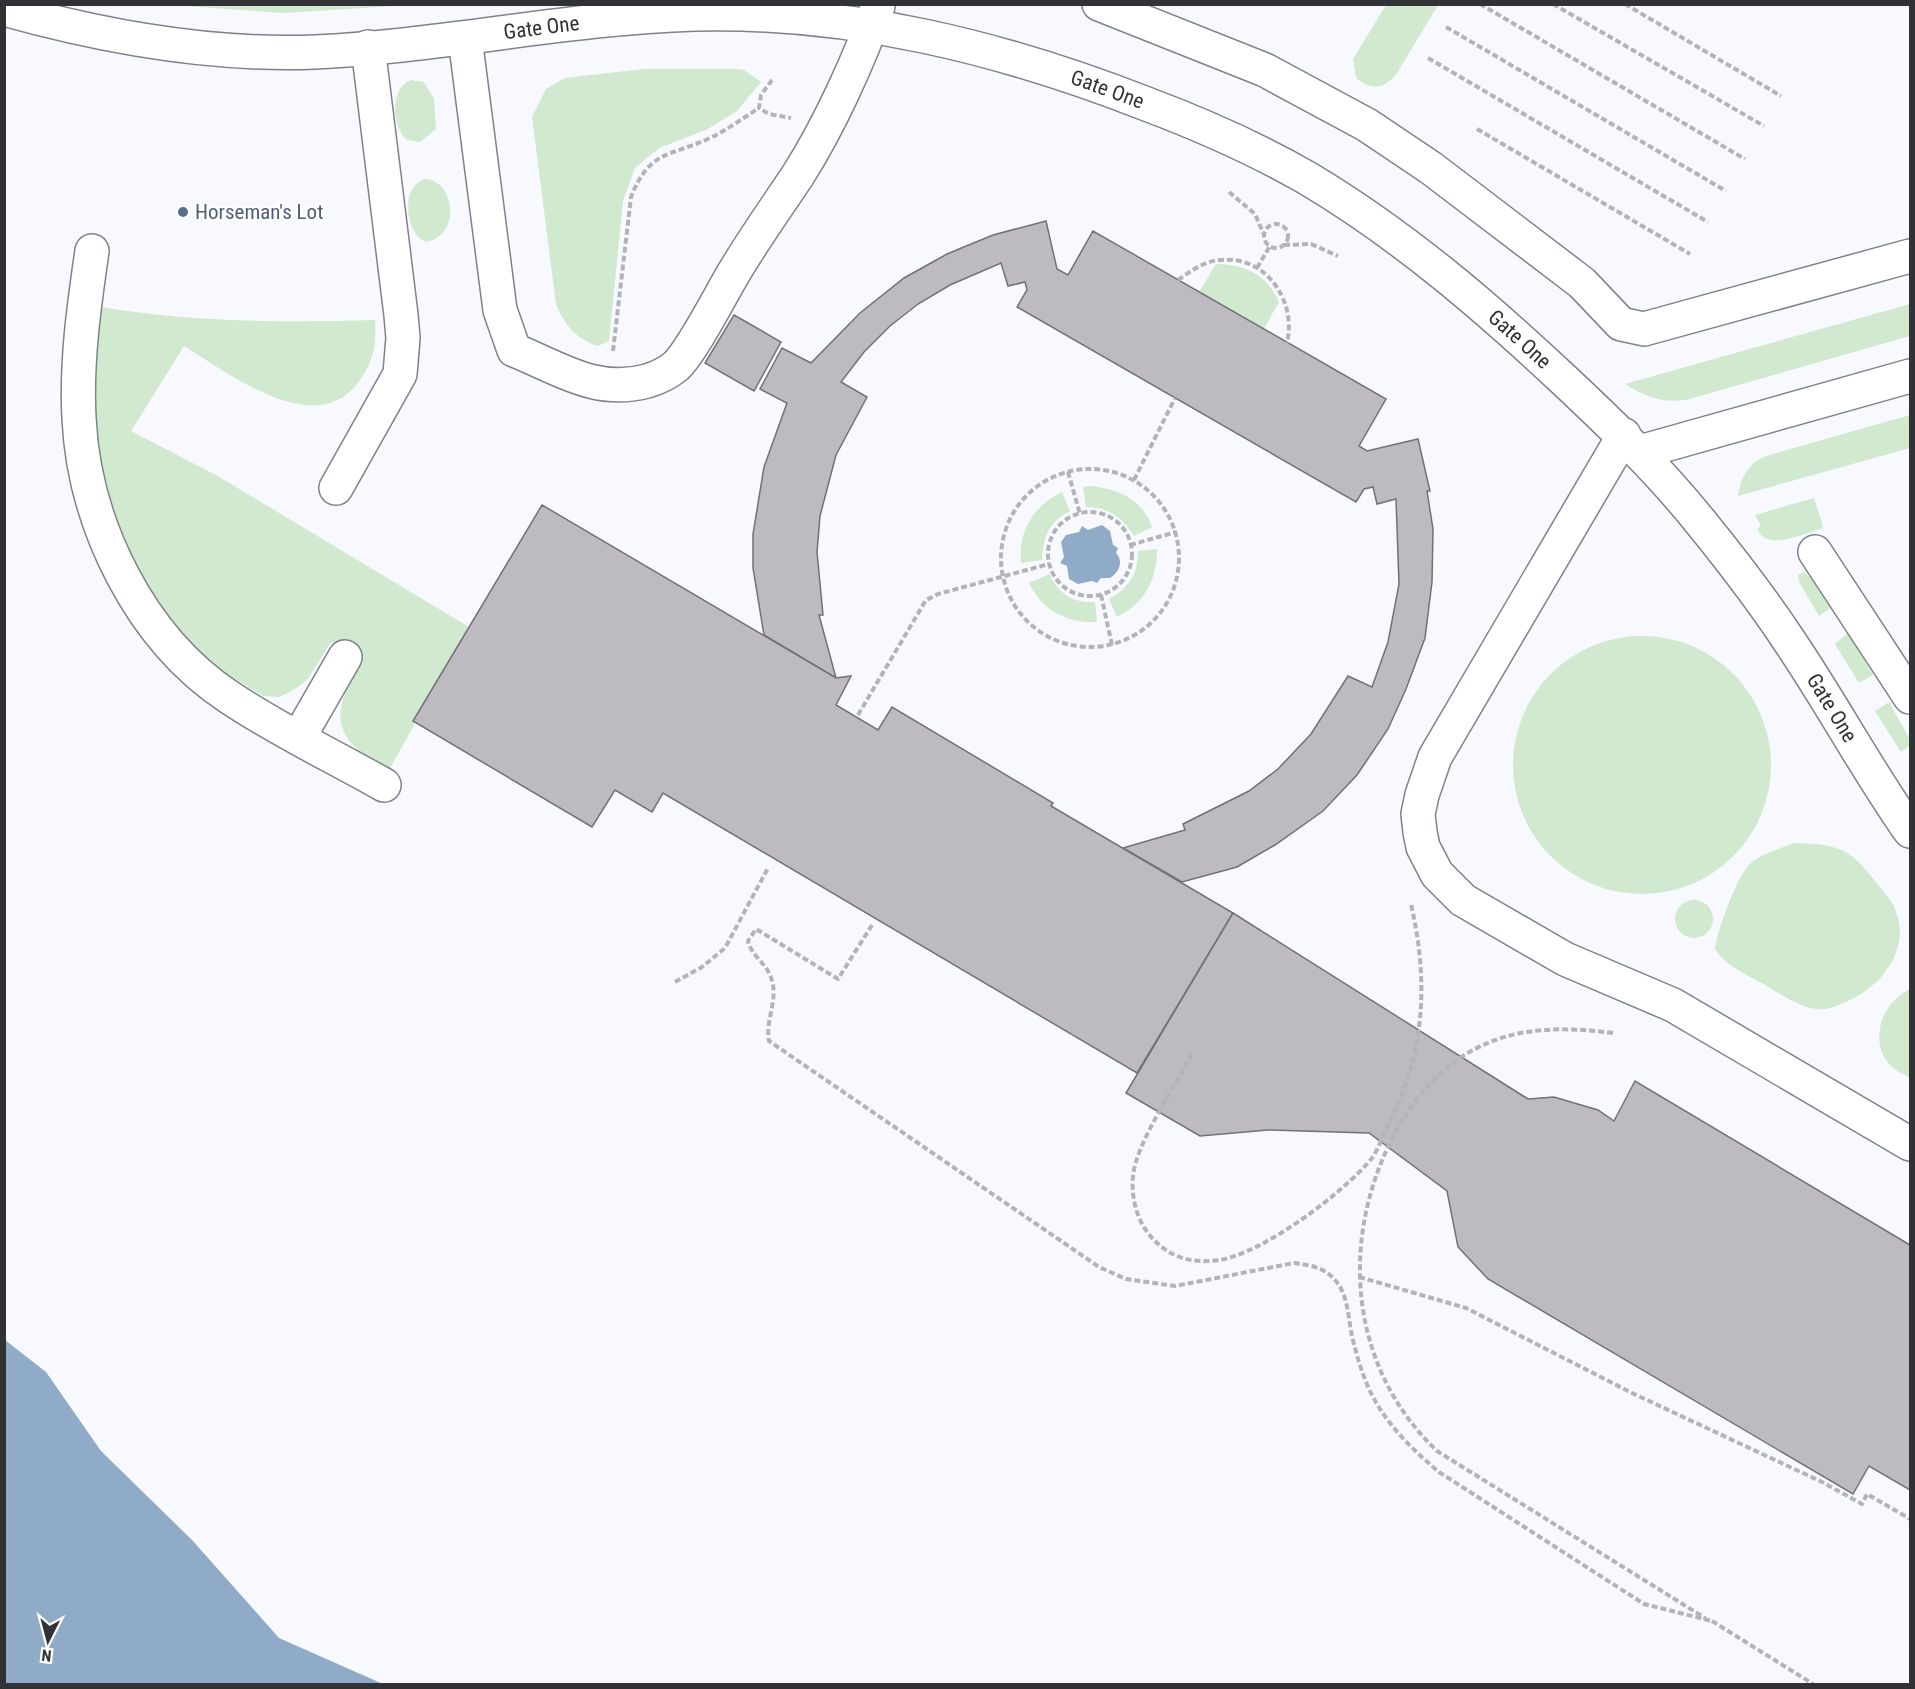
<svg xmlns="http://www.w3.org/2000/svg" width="1915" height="1689" font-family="'Roboto Condensed',sans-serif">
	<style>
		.green { fill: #d0e9cf }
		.water { fill: #8fabc7 }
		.building { fill: #bebac1; stroke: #737076; stroke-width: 1.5 }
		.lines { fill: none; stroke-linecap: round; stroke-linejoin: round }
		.minor-casing { stroke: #7f8288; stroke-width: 36 }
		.path { stroke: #b2b4b8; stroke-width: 4; stroke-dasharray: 6 3; stroke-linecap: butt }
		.minor { stroke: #fff; stroke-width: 33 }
		.service-dot { fill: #5c6f8a; stroke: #fff; stroke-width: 2 }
		.labels { text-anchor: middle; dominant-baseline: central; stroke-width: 4.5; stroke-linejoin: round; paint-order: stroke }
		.street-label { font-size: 21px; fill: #313235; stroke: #fff }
		.service-label { font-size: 21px; fill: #4e5e75; stroke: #fff; text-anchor: start }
	</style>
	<rect width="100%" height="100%" fill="#f7f9fe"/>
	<!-- green -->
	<g class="green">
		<polygon points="171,5 170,5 410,5 284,13"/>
		<path d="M1386,5H1438L1397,73C1384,89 1372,91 1356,78L1353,59Z"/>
		<path d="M643,69H735L744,70L761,82L737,111L706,130L659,148L635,168L623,201L609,341L598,346C577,340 563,323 556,304L532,117L546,89L565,78Z"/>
		<path d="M411,80L424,82L434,99L436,129L420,142L407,140C391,127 390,87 411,80Z"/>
		<path d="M424,179C455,179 462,236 426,242C405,234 400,187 424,179Z"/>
		<path d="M1216,264C1246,265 1266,274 1279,302L1263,330L1199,292Z"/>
		<path d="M1910,304V336L1686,400C1662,403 1646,397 1625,384Z"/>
		<path d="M100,307C191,322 283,323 375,320C377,346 373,363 357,384C313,440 227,372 184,346L131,431L216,475L469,627L389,770C363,756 333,738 342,703C345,689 356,675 362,661L331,642L308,679L295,689L279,697L263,696L224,672L191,644L156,601L112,524L92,420V372Z"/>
		<path d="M1910,415V448L1738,496C1741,476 1748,464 1766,456Z"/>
		<path d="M1090,486C1118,489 1142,498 1152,527L1134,536C1122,517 1108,507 1086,507L1083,487Z"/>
		<path d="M1062,492L1070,511C1049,522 1043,537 1042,560L1021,563C1018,531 1033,506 1062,492Z"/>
		<path d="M1814,498L1823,526L1821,529C1801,534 1768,552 1757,529L1761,526L1755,515Z"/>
		<path d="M1157,549C1157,580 1145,603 1117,617L1109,599C1129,587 1138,575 1138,551Z"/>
		<polygon points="1804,572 1811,578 1830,608 1819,616 1799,582 1798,575"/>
		<path d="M1049,574C1060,594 1071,603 1095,602L1097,622C1066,623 1043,611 1029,583Z"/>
		<polygon points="1848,633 1873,675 1859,683 1835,644"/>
		<circle cx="1642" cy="765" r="129"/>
		<polygon points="1889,702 1910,740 1910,745 1901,752 1875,711"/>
		<path d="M1794,843C1836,844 1849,847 1875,881C1881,888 1887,895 1892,903C1912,938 1891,976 1859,995C1847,1002 1830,1011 1816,1009C1798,1006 1782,995 1767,986C1750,976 1725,966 1715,949C1717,931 1737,875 1751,863C1764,853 1779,849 1794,843Z"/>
		<circle cx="1694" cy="919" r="19"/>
		<path d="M1910,989V1077C1867,1064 1871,1008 1910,989Z"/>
	</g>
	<!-- water -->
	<g class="water">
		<path d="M1102,525L1110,531L1113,545L1118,548L1116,553C1124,561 1119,573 1110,578H1101L1097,583L1092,581L1078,584L1069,579L1067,566L1060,563L1064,557L1061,542L1066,535L1079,532L1082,526L1088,530Z"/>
		<polygon points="5,1340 46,1372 101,1451 192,1540 279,1638 383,1684 5,1684"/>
	</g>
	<!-- building -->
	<g class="building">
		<polygon points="1046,221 1057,269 1068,275 1093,231 1386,399 1359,446 1367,451 1418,439 1430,491 1427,491 1433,529 1432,582 1425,638 1406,689 1388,729 1357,775 1323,811 1275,845 1237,867 1182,882 1123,848 1185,830 1183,824 1249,791 1278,769 1311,734 1348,676 1372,687 1388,642 1399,584 1396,499 1377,504 1373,487 1364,489 1356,502 1017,307 1027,290 1025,282 1008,286 1001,263 950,285 918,304 890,326 864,352 841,382 867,397 836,455 820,516 817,552 823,615 819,615 836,678 764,635 753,568 753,534 764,467 787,403 760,389 782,348 811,363 860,313 904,278 947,254 993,235"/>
		<polygon points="734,315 781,342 754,391 705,363"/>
		<polygon points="542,505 836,678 851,676 836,705 878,730 892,707 1053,803 1051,806 1233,913 1137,1073 663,793 652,812 615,790 592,827 413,721"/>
		<polygon points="1233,913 1528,1099 1554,1097 1598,1110 1614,1121 1635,1081 1910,1245 1910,1490 1869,1466 1853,1494 1488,1279 1458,1247 1447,1191 1369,1133 1268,1130 1200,1136 1126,1093"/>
	</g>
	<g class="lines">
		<!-- minor casing -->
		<g class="minor-casing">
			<g id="minor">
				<polyline points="1099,4 1265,70 1367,125 1431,168 1582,283 1621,324 1644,329 1910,256"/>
				<path id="s1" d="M4,9C104,37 211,56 315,52C442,46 568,18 695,14C850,10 1000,47 1144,103C1200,124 1255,148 1307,178C1401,234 1483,304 1563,379C1612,425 1660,471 1703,525C1733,562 1763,601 1790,642C1832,704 1867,770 1910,831"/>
				<path d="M465,38L500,310L514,350C559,368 596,395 647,381C657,378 668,373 676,366C692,351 720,296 733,274C753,240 776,208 798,175C828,128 860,59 878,6"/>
				<path d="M92,251C84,306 76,362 79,418C84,524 140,638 229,697C278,730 333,756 384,785"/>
				<polyline points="1624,435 1435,757 1422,795 1418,814 1420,832 1423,847 1437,874 1463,900 1565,959 1673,1005 1910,1144"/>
				<polyline points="1640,452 1910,376"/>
				<polyline points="336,488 400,374 403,338 401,315 368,47"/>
				<polyline points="1815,552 1910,697"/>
				<polyline points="299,737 345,657"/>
			</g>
		</g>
		<!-- path -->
		<g class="path">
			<polyline points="1480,4 1745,159"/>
			<polyline points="1553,4 1764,126"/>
			<polyline points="1625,4 1781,96"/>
			<polyline points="1446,27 1726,191"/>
			<polyline points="1428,58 1708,222"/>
			<polyline points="772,80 761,95 759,108 769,114 791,118"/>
			<polyline points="1477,129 1690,254"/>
			<polyline points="1229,192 1255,214 1264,235"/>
			<circle cx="1276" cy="236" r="12"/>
			<polyline points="1284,245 1311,244 1338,256"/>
			<polyline points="1257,268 1270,246"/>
			<path d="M1178,280C1191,271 1204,261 1220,260C1266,255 1297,301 1287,343"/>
			<path d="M613,351L631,197C650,149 670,157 710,138C727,130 743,118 759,108"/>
			<circle cx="1090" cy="558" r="89"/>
			<polyline points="1068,472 1080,514"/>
			<polyline points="1134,480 1175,398"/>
			<circle cx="1090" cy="554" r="42"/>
			<polyline points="1130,545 1176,532"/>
			<polyline points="1101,595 1112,645"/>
			<polyline points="858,715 926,600 938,594 1049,564"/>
			<path d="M872,925L838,979L756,929L748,941C751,956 769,965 772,981C778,1001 765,1021 769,1041L1099,1267L1126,1279L1175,1286L1294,1263C1309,1265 1324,1267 1335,1280C1348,1294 1348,1317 1352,1336C1357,1357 1363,1378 1373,1397C1389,1427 1413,1450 1439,1472L1644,1604L1712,1621"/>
			<polyline points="675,982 702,967 725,948 768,868"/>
			<path d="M1613,1033C1566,1027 1518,1026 1475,1049C1440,1067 1414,1099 1395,1133C1339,1238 1348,1366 1437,1451L1705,1618"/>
			<path d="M1192,1054C1176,1085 1136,1143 1133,1176C1131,1199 1137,1222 1153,1239C1171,1258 1193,1264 1219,1260C1262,1254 1345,1192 1372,1158C1379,1148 1383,1135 1388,1125C1425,1052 1429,983 1411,904"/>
			<polyline points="1359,1277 1466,1308 1632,1393 1822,1482 1862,1504 1867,1494 1910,1519"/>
			<polyline points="1712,1621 1813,1684"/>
		</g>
		<!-- minor -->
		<use href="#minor" class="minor"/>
	</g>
	<!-- markers -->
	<circle class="service-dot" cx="183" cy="212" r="6"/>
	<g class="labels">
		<!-- street labels -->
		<g class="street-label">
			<text stroke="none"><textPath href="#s1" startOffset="543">Gate One</textPath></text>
			<text stroke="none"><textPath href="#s1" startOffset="1119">Gate One</textPath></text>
			<text stroke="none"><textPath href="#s1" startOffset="1605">Gate One</textPath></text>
			<text stroke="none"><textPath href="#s1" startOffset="2090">Gate One</textPath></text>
		</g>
		<!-- service labels -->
		<g class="service-label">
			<text x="195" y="212">Horseman's Lot</text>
		</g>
	</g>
	<!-- border -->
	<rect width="1915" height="1689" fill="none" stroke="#313235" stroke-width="12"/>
	<!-- north arrow -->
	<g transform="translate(48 1641) rotate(186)" stroke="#ffffff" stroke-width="4.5" paint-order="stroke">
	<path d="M0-4.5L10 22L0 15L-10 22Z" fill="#313235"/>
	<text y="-9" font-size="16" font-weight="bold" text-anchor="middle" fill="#313235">N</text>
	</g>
</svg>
